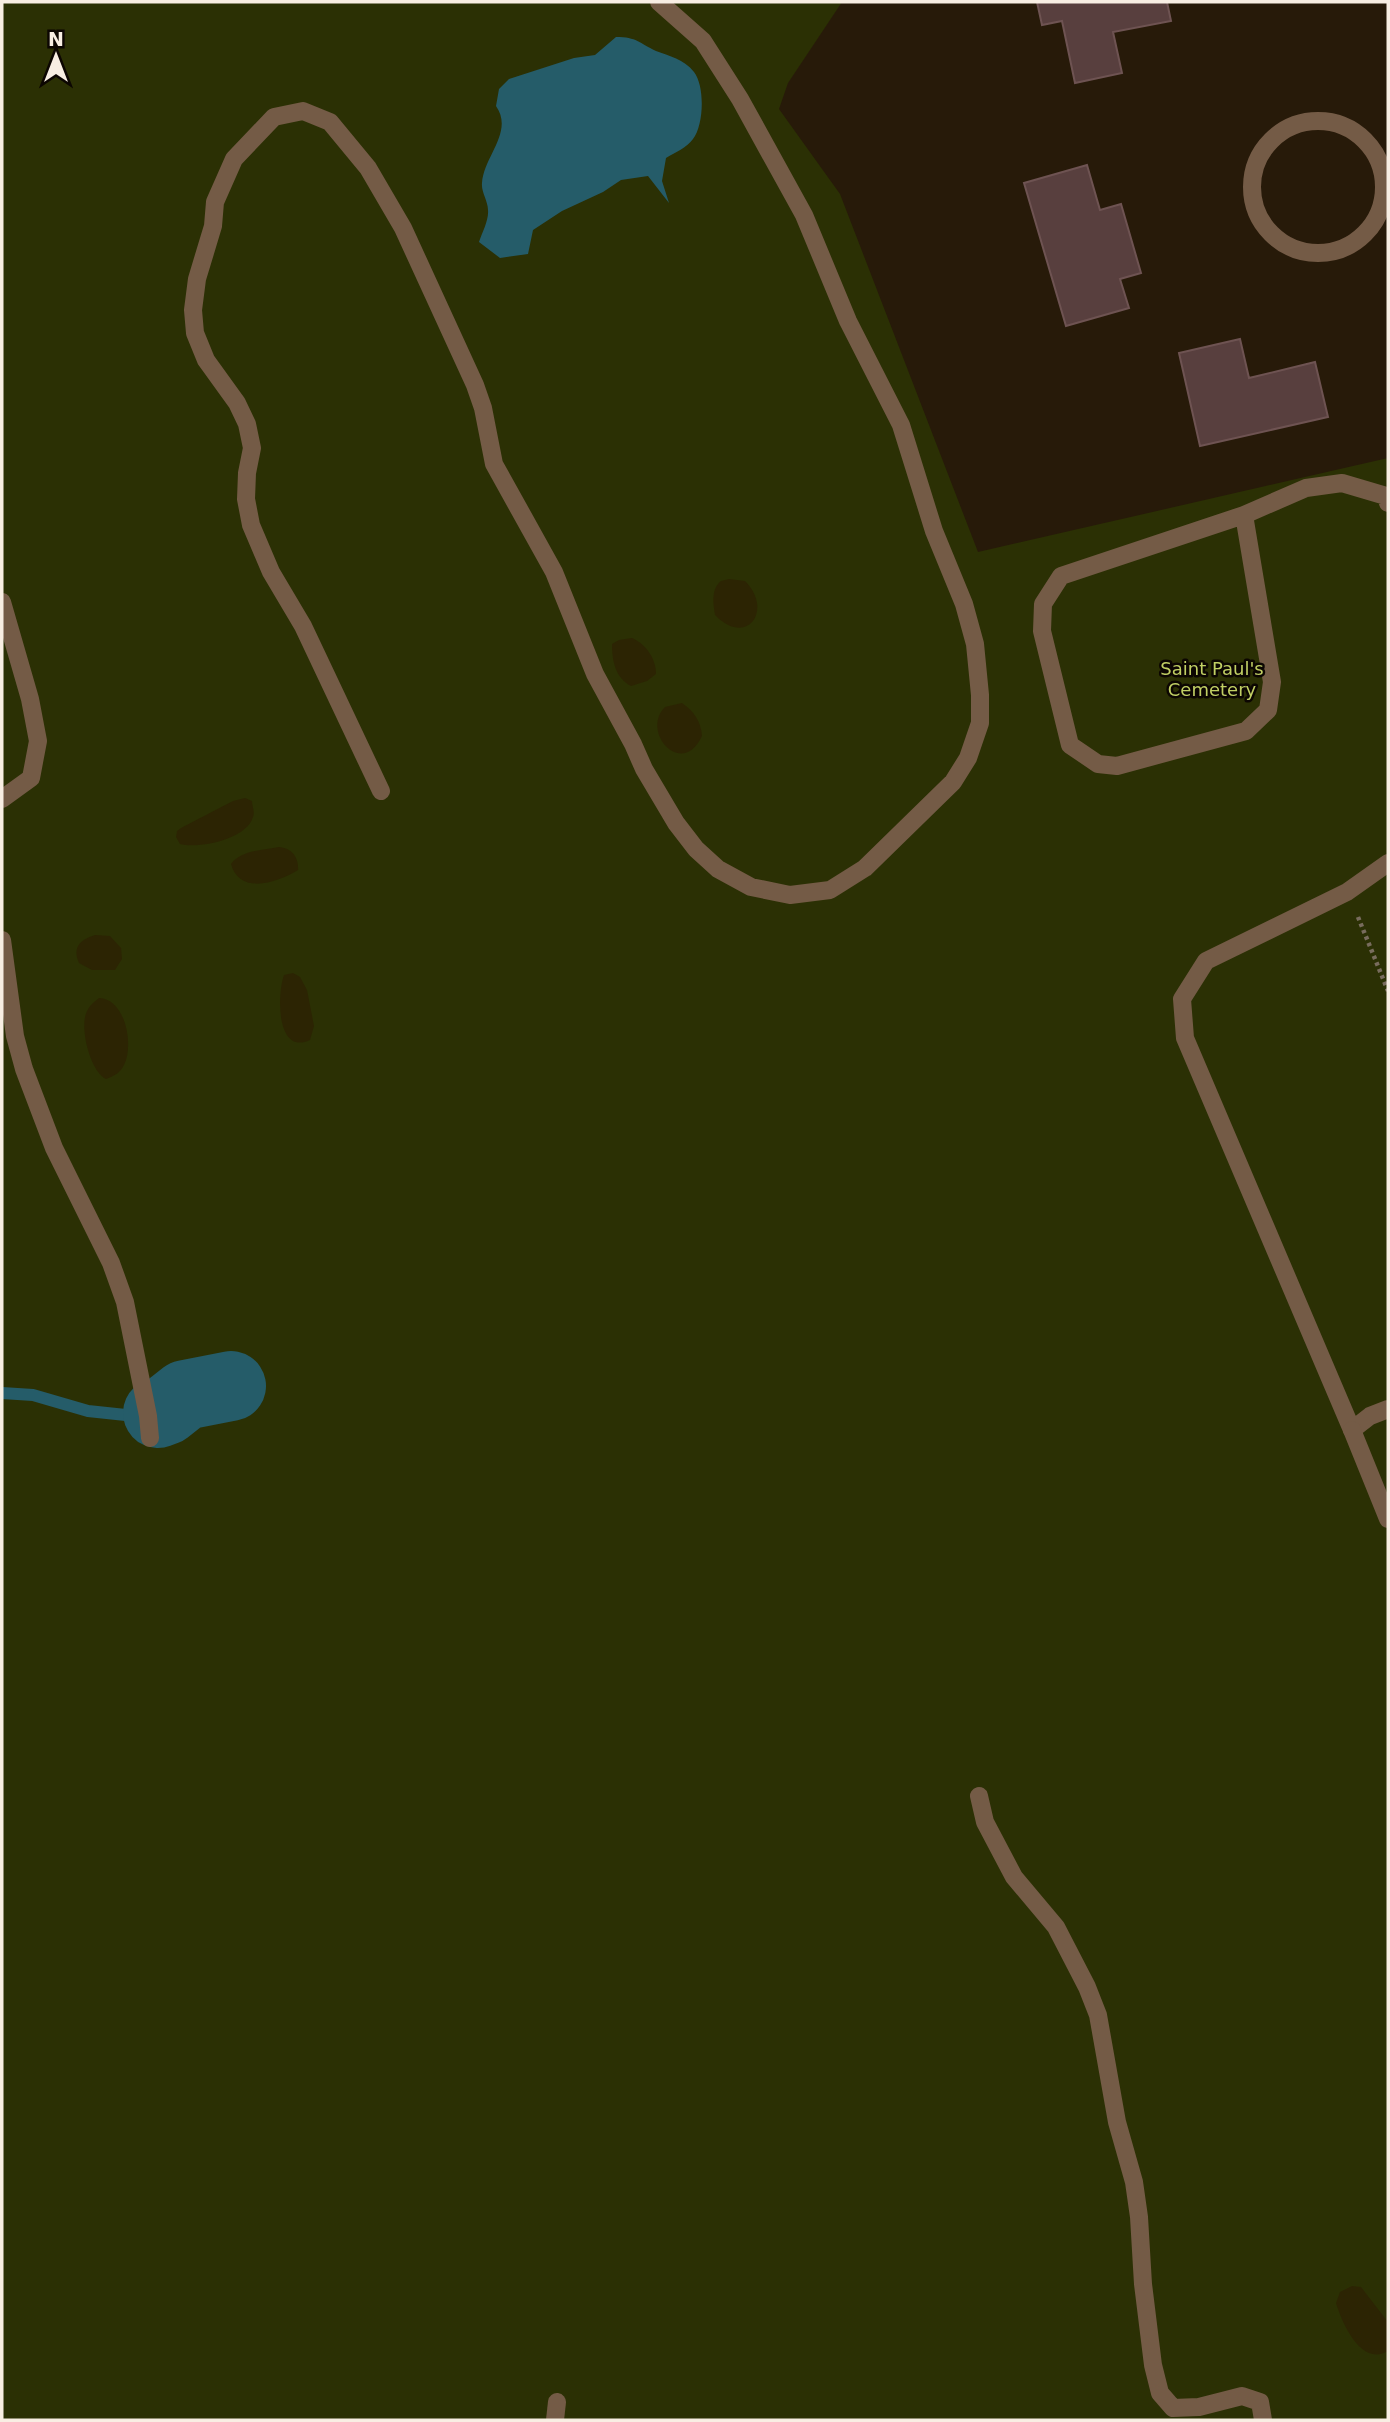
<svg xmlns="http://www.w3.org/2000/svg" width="1390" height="2422" font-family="'DejaVu Sans',sans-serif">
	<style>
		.green { fill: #2b3004 }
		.sand { fill: #2c2403 }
		.water { fill: #255c69 }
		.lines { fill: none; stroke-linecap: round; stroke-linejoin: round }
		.stream { stroke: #255c69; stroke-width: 12 }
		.river { stroke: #255c69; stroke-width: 70 }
		.building { fill: #583f3e; stroke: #6e5352; stroke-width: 2 }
		.path { stroke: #786c5d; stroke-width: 4.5; stroke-dasharray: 3.5 3.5; stroke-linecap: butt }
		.lane { stroke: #745b46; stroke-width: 18 }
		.street { stroke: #745b46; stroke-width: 18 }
		.labels { text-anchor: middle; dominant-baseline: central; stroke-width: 5; stroke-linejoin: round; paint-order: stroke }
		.park-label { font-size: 18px; fill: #c1cf64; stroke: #0c0602 }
	</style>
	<rect width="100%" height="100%" fill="#271a09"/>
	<!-- green -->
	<polygon class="green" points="2,2 842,2 788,83 779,109 840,194 978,552 1388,458 1388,2420 2,2420"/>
	<!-- sand -->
	<g class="sand">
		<path d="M729,579L745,581C774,610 747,648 715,615C713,603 711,589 721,581Z"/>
		<path d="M632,638C646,644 656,659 656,674L647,681L631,686C615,678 612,660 612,644L619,640Z"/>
		<path d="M682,703C694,711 701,722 702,736C682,779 640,732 665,707Z"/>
		<path d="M245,798L252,801C252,806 255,812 253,817C247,839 199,849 180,844L176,837L177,831L181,828L233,801Z"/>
		<path d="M279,847C292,848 299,858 298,870C278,882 240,896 231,864C241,850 264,850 279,847Z"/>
		<path d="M95,935L110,936L121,948L122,959L115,970H92L79,963C72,947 80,940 95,935Z"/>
		<path d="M293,973L300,977L307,990L314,1026L310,1040C276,1056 277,994 284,975Z"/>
		<path d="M99,998C126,999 134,1046 124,1065C120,1073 114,1076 106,1079C90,1071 79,1027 87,1011C90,1005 94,1002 99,998Z"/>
		<path d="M1352,2286L1361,2287L1388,2322V2351C1361,2367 1342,2323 1336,2303L1340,2292Z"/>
	</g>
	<!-- water -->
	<path class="water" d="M616,37C637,37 639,43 656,51C669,56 684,59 694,72C705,86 704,125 693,139C686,148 676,152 666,158L662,181L669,203L648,176L621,180L603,192L562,211L533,230L528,254L500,258L479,242C482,233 489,220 488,210C488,201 481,192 482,183C484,156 514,132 496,106L499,89L509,79L574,58L595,55Z"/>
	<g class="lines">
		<!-- stream -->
		<polyline class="stream" points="2,1393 33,1395 88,1411 135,1416"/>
		<!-- river -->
		<polyline class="river" points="158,1413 166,1410 185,1395 231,1386"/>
	</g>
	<!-- building -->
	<g class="building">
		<polygon points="1037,2 1167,2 1171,21 1113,32 1122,73 1075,83 1062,21 1042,25"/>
		<polygon points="1087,165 1100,210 1121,204 1141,273 1120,279 1129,308 1066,326 1024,183"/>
		<polygon points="1240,339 1249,378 1315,362 1328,417 1200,446 1179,353"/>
	</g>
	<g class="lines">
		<!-- path -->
		<polyline class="path" points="1358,917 1388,991"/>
		<!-- lane -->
		<g class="lane">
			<polyline points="1244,515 1272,682 1268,710 1246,731 1117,766 1098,764 1070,745 1042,631 1043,604 1061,576 1244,515 1306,488 1342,483 1386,496 1388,503"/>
			<polyline points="2,602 30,699 38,741 31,778 2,799"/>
			<polyline points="381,791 303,626 271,572 251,525 246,499 247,473 252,448 247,424 237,403 206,360 195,333 193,310 197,279 213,226 215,202 234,159 274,117 303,111 330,122 368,168 403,228 475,385 483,408 494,464 554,572 595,674 633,744 644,769 676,823 696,849 718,869 751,887 790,895 830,890 865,868 953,782 968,758 980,723 980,695 975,644 964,604 934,531 901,425 848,321 804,215 740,99 703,41 659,2"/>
			<polyline points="1388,863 1347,892 1206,961 1182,999 1185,1038 1352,1430 1370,1416 1388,1409"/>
			<polyline points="2,940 15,1036 24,1069 54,1148 111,1263 125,1302 148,1416 150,1438"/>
			<polyline points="1352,1430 1388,1519"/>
			<polyline points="979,1796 985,1822 1014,1877 1056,1927 1087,1987 1098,2015 1117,2122 1134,2182 1139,2217 1143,2284 1153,2365 1160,2393 1173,2408 1199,2407 1242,2396 1260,2402 1263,2420"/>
			<polyline points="555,2420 557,2402"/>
		</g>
		<!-- street -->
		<circle class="street" cx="1318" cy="187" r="66"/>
	</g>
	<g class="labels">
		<!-- park labels -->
		<g class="park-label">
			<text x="1212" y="668">Saint Paul's<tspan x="1212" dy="21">Cemetery</tspan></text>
		</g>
	</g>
	<!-- border -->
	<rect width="1390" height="2422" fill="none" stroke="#f8eee3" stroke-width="7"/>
	<!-- north arrow -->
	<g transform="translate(56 56)" stroke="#0c0602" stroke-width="5" paint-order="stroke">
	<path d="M0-5L12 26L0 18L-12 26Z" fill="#f8eee3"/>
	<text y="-10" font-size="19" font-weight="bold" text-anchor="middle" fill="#f8eee3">N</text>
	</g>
</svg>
